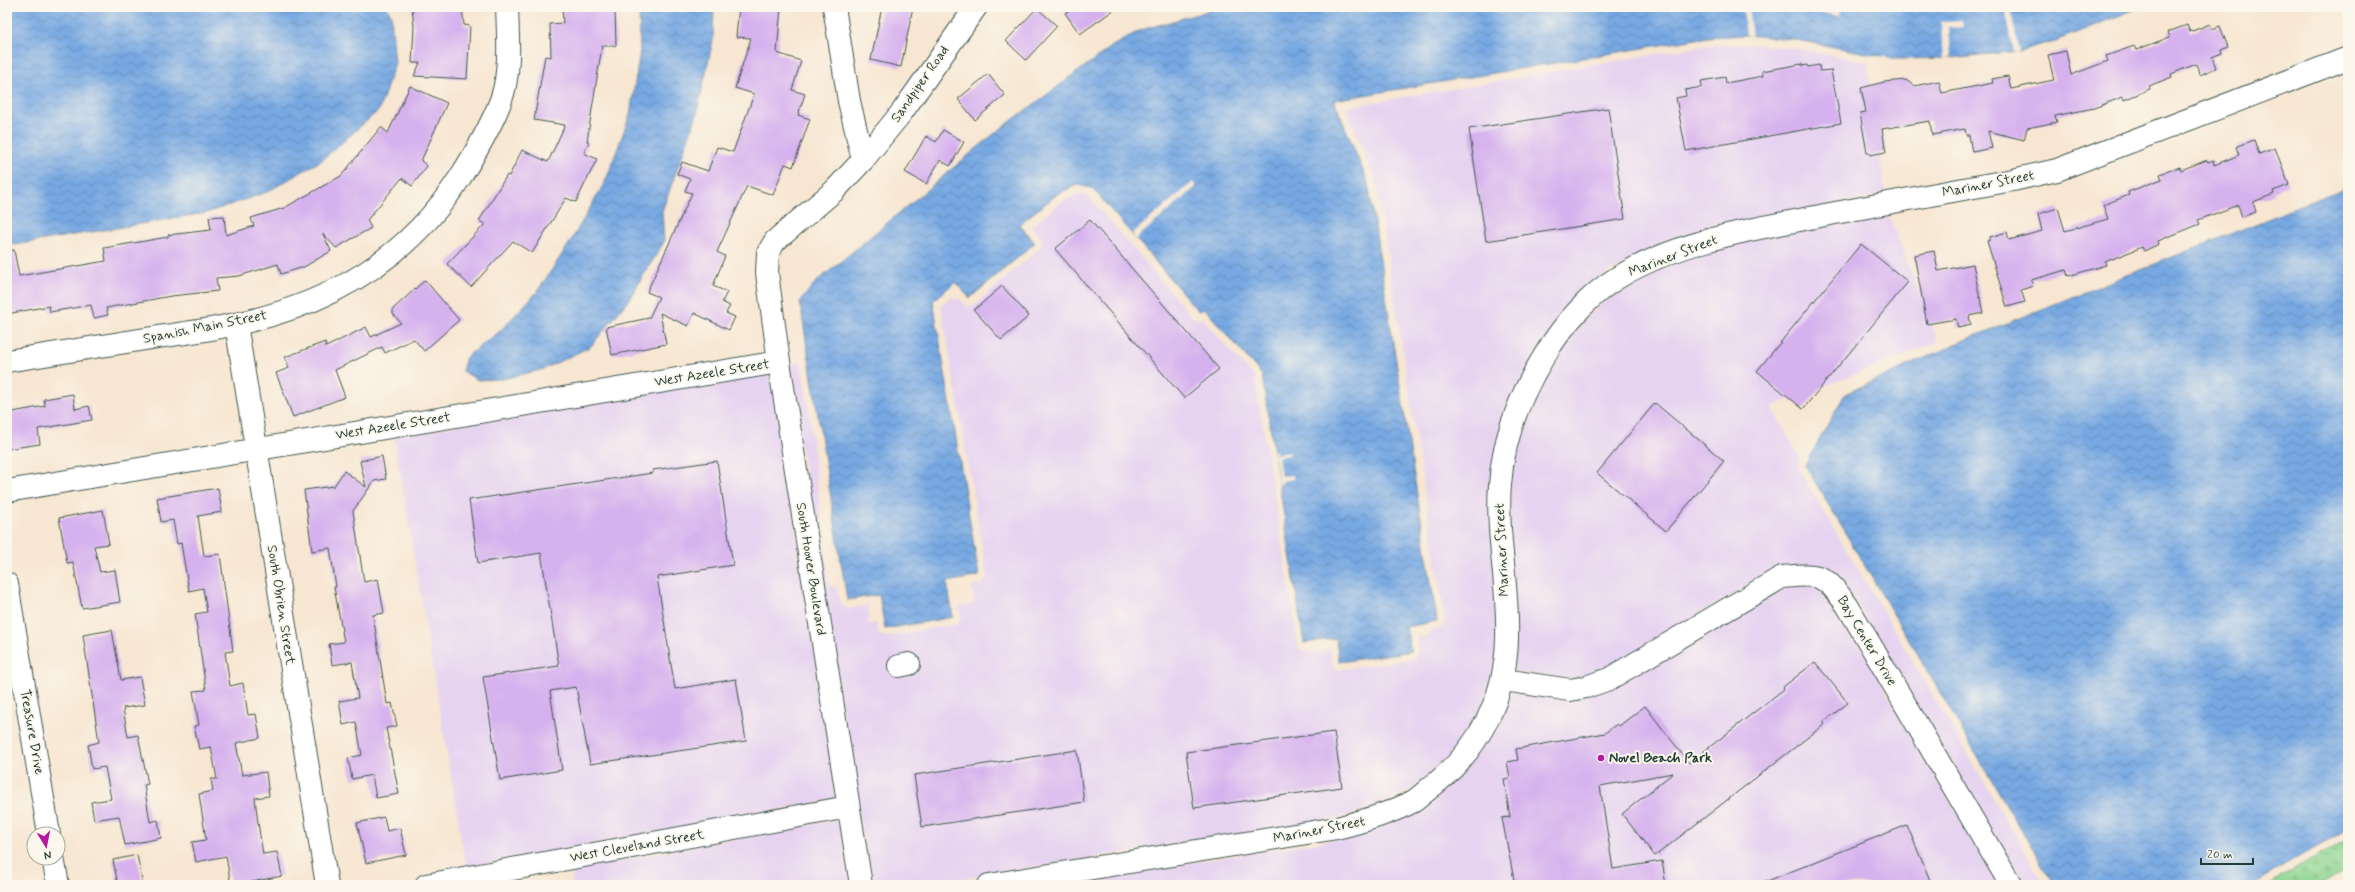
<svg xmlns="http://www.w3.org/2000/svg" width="2355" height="892" font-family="Mynerve,sans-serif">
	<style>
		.built { fill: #e6d3f0 }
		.wetland { fill: url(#wetland-marsh); stroke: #568962 }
		.water { fill: url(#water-waves); stroke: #4b728b }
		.pier { fill: #f7e6d1 }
		.building { fill: #d5b1ee }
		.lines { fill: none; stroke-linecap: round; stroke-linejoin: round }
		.minor-casing { stroke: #3f564c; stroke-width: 24 }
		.minor { stroke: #fff; stroke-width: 22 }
		.poi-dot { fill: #b5179e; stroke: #fbf7ec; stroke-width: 1.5 }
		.labels { text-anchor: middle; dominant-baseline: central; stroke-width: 4; stroke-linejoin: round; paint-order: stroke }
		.street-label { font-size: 14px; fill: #1f3d34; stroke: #fbf7ec }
		.poi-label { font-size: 14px; font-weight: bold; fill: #1f3d34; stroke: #fbf7ec; text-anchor: start }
	</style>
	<defs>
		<pattern id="wetland-marsh" width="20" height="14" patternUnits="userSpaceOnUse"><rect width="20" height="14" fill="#8dd591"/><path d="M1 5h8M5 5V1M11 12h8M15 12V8" fill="none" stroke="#73ae77"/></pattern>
		<pattern id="water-waves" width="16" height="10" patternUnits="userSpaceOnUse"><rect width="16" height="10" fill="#77a8e2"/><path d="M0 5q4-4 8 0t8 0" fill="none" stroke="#618ab8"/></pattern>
	</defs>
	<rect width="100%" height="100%" fill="#fbf7ec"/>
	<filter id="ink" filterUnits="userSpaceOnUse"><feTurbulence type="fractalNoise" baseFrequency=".025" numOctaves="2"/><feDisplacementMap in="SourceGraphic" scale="8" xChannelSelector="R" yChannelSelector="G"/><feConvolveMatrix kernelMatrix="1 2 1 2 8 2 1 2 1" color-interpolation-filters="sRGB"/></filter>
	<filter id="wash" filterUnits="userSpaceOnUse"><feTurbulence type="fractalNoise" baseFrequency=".012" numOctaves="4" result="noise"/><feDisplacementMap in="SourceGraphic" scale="16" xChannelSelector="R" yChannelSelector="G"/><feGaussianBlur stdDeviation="0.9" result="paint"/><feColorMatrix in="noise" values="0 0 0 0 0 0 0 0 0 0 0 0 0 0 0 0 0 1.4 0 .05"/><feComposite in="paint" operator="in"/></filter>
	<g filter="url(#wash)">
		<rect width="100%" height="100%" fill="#f7e6d1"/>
		<!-- built -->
		<g class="built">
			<polygon points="1746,44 1792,48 1867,62 1885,193 1610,270 1512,398 1495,677 1479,715 1460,747 1411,791 1374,808 1335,819 925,885 870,885 788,364 801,362 810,419 829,585 837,588 840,604 849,609 869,605 868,624 876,623 879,635 886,637 957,624 961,618 959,607 975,604 972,586 983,584 986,580 987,575 941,305 952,296 955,300 959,298 968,307 975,305 1041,247 1042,239 1031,226 1063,201 1079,194 1088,196 1192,317 1197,319 1202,319 1255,378 1299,649 1312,653 1330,650 1332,666 1338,670 1414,659 1418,652 1416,637 1429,636 1429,631 1441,629 1445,620 1376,182 1346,107 1709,45"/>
			<polygon points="1888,213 1938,342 1771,407 1800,457 1798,463 1799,470 2045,885 2021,885 1855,600 1838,577 1814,566 1781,567 1605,669 1584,677 1569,679 1514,672 1507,527 1515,441 1541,379 1563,344 1590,314 1621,287 1656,270 1703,253 1747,240"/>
			<polygon points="771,373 838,799 466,867 394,436"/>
			<polygon points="1811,585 1826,592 1840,611 2000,885 1052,885 1338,839 1380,828 1419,809 1509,691 1548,698 1785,587"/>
			<polygon points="841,819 852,885 573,885 571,869"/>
		</g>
		<!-- wetland -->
		<polygon class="wetland" points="2348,839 2348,868 2321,885 2268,885"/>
		<!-- water -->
		<g class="water">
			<polygon points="7,7 387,7 391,15 395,63 379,110 322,160 267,192 206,213 14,245 7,241"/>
			<polygon points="639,7 714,7 713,40 696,117 662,211 664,242 627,302 591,346 544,369 503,379 478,380 462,371 466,357 499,332 537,292 571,241 606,180 630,115 640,51"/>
			<polygon points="1222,7 2141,7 2058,40 2019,51 1951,58 1898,59 1792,39 1746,35 1708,37 1334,100 1368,183 1437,621 1406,627 1411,651 1339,662 1336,638 1304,643 1262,375 1205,309 1198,311 1092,188 1077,185 1059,193 1019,224 1035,243 970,298 955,282 933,301 979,576 947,582 953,617 885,629 879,595 847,600 800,302 814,284 995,133 1114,45 1141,30"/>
			<polygon points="2348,187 2348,829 2251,885 2054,885 1805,465 1845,394 1967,339"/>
		</g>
		<!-- pier -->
		<g class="pier">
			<polygon points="1743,7 1748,7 1752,36 1746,35"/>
			<polygon points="1789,7 1824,7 1841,10 1839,16"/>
			<polygon points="2005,7 2010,7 2019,51 2014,52"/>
			<polygon points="1962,21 1963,27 1949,28 1951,58 1943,59 1941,22"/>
			<polygon points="1193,182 1196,187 1136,239 1132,234"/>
			<polygon points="1276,450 1276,454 1289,452 1290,455 1278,457 1281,476 1293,475 1294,479 1282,481 1282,484 1279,484 1274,451"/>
		</g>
		<g id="blocks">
			<!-- building -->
			<g class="building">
				<polygon points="412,7 462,7 464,25 470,26 467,79 414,76 420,63 412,63 414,27"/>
				<polygon points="562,7 589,7 589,10 615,9 616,46 602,46 587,141 589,142 584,153 597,159 576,202 566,198 532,253 513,241 471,287 447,264 485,224 479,221 507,175 509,176 522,150 548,162 565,125 534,120 545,56 551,57 550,24 563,23"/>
				<polygon points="739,7 781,7 777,53 801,61 792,90 805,94 798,115 810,119 793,167 785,164 773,195 747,186 717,252 725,256 713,286 727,292 722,302 730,306 726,313 735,317 729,330 694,313 688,326 660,313 666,344 612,355 606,327 649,318 659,297 647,292 692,193 685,191 690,179 677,174 682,162 708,171 717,147 733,152 754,94 735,88 751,38 736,37"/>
				<polygon points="882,7 913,7 901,67 871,60"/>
				<polygon points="1074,7 1118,7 1080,34 1065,13"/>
				<polygon points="1037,8 1057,26 1026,60 1006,41"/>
				<polygon points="2210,24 2212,29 2220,26 2228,47 2221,50 2222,53 2212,57 2216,68 2200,75 2196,64 2171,74 2172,77 2149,86 2150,89 2124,100 2123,97 2094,108 2055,116 2057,122 2027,128 2024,140 1988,131 1992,148 1972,152 1969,135 1966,135 1965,129 1932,135 1930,121 1882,129 1886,152 1870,155 1870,153 1867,153 1860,113 1866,112 1861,88 1884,82 1906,80 1914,86 1939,81 1942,93 1993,83 1992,79 2008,76 2011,89 2054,80 2048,55 2066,51 2071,75 2108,61 2106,56 2134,46 2136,50 2170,37 2168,32 2187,25 2190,32"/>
				<polygon points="1802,64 1802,66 1807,65 1808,67 1819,65 1820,71 1831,70 1841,123 1686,151 1676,98 1686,96 1685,90 1702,87 1701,81 1725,77 1726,83 1763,76 1762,71"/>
				<polygon points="988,74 1005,95 975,120 958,99"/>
				<polygon points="410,86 447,103 421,161 427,166 412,186 402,178 367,220 371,228 336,248 323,234 331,251 304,267 281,274 278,264 239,276 216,278 218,291 171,296 106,308 108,315 94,318 91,305 50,312 49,306 7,314 7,251 14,250 19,276 106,261 104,248 168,237 168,235 211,230 209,217 224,216 226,235 254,226 251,218 284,208 341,176 381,127 388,133"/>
				<polygon points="1608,108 1625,219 1486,241 1469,129"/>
				<polygon points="943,130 964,142 950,166 940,160 926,184 905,172 926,136 936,142"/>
				<polygon points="2254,140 2259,154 2275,148 2289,185 2273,191 2274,194 2253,202 2256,212 2242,217 2238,205 2198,220 2200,224 2158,241 2159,244 2144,251 2142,247 2105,262 2106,265 2068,276 2066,270 2031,280 2033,286 2021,290 2025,302 2007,307 1987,241 1990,240 1990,237 2007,232 2009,240 2042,231 2038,214 2058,208 2065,231 2108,219 2103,205 2129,195 2128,192 2162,179 2160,174 2180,167 2181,170 2207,160 2208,162 2213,160 2214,165 2239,155 2236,147"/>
				<polygon points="1090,220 1219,369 1184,398 1055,249"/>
				<polygon points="1861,244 1908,282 1803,409 1757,371"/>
				<polygon points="1934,251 1938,271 1973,264 1983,313 1969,316 1971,325 1958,328 1956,319 1927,324 1914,255"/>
				<polygon points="425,280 459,320 424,351 414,339 385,353 382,347 335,370 345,397 293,417 276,373 289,368 285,357 325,342 326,347 366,327 371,337 401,323 393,314 393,309"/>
				<polygon points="1002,286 1029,316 1001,340 974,310"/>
				<polygon points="73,394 75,409 89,406 92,420 38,429 40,444 7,449 7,413 45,406 44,399"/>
				<polygon points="1655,403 1724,461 1666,531 1597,473"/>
				<polygon points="382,456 386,479 374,481 353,511 364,582 378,579 384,613 373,615 387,704 392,703 397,726 386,728 399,794 376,798 372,775 352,779 348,758 362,755 356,722 343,725 339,701 358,698 352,662 332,665 329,644 344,642 334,587 336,587 330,548 312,551 304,490 334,486 344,471 366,487 360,461"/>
				<polygon points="717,461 733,565 657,577 675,689 736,679 746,741 590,764 576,687 550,691 562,770 500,780 483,677 559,666 541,553 478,563 469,500 653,473 653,470"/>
				<polygon points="218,488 222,512 198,516 204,556 220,554 233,651 225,652 230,686 243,683 248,715 256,714 260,738 236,743 242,775 266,772 269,796 255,798 258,823 263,854 277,852 282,876 236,885 231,885 226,856 196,862 192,842 206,840 199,794 213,791 211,779 217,779 211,747 199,749 194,726 199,725 193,691 206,690 195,614 207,612 203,588 189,591 181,543 177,544 173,520 161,522 157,498"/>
				<polygon points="103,510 109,544 94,546 100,572 115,570 120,602 82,608 73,562 67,563 59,518"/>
				<polygon points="112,630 121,680 140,677 145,705 123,708 128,737 138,735 148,784 144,785 150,822 158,820 161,838 125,845 119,816 94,820 91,802 111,799 105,767 92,769 88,745 99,742 83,635"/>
				<polygon points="1815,662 1848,703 1823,722 1825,724 1655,856 1622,814 1673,773 1600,786 1613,869 1662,861 1666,885 1515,885 1502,818 1510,817 1504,779 1510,778 1507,762 1518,760 1516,749 1605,733 1617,724 1619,726 1645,706 1689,763 1784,689 1783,687"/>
				<polygon points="1334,732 1342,787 1194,808 1186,752"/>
				<polygon points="1077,750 1084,802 922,827 914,775"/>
				<polygon points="384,817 387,831 400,828 406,855 366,863 357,823"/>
				<polygon points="1907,825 1932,885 1760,885 1760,884"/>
				<polygon points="137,855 143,885 118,885 113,860"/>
			</g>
		</g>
	</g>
	<g filter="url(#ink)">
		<use href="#blocks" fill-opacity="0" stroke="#3f564c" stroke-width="1"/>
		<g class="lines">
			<!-- minor casing -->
			<g class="minor-casing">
				<g id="minor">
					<polyline points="834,7 849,101 863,160 902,112 976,7"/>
					<polyline points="236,324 327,885"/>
					<path d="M7,361C57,353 107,345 158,337C184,333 210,330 236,324C331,304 408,259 461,176C476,152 491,127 501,100C511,73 508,35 507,7"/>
					<polyline points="7,491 779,362"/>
					<polyline points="7,584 49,834"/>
					<polyline points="899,666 909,664"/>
					<path d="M1504,680L1570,690L1586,687L1609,679L1782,577C1821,574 1823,573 1847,605L2011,885"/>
					<polyline points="53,858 58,885"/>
					<polyline points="426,885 848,807"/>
					<polyline points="861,885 779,362 767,273 768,253 775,241 834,191 863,160"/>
					<path d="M989,885L1337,828C1363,821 1389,814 1414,801C1421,796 1428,789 1435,784C1480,748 1506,696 1507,638C1509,586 1496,536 1500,485C1503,437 1521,393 1546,353C1563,325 1589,295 1617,278C1676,242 1748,230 1815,217C1881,204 1947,192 2013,180L2057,170L2348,58"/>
				</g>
			</g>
			<!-- minor -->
			<use href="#minor" class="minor"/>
		</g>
	</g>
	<!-- markers -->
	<circle class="poi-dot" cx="1601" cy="758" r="4"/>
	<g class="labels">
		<!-- street labels -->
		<g class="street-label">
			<text transform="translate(920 84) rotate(-55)">Sandpiper Road</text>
			<text transform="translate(1988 184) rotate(-11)">Mariner Street</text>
			<text transform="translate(1673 256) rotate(-21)">Mariner Street</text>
			<text transform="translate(205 327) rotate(-11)">Spanish Main Street</text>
			<text transform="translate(712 373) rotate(-9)">West Azeele Street</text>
			<text transform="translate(393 426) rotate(-9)">West Azeele Street</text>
			<text transform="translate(1502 550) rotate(-93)">Mariner Street</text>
			<text transform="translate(811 569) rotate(81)">South Hoover Boulevard</text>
			<text transform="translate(281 605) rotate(81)">South Obrien Street</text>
			<text transform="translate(1867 641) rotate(59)">Bay Center Drive</text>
			<text transform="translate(32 732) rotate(80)">Treasure Drive</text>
			<text transform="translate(1319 830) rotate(-11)">Mariner Street</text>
			<text transform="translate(637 846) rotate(-10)">West Cleveland Street</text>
		</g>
		<!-- poi labels -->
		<g class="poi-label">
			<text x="1609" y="758">Novel Beach Park</text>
		</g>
	</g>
	<!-- margin -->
	<rect width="2355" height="892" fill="none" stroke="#fbf7ec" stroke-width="24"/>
	<!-- north arrow -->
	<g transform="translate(46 846) rotate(170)"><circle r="19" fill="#fbf7ec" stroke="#a3ada2"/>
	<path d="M0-3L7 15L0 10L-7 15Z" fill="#b5179e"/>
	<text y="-6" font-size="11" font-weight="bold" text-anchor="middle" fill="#1f3d34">N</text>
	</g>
	<!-- scale -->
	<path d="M2201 858v6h52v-6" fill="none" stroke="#1f3d34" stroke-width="2"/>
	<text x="2207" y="858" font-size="12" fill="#1f3d34" stroke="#fbf7ec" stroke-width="3" paint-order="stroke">20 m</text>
</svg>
